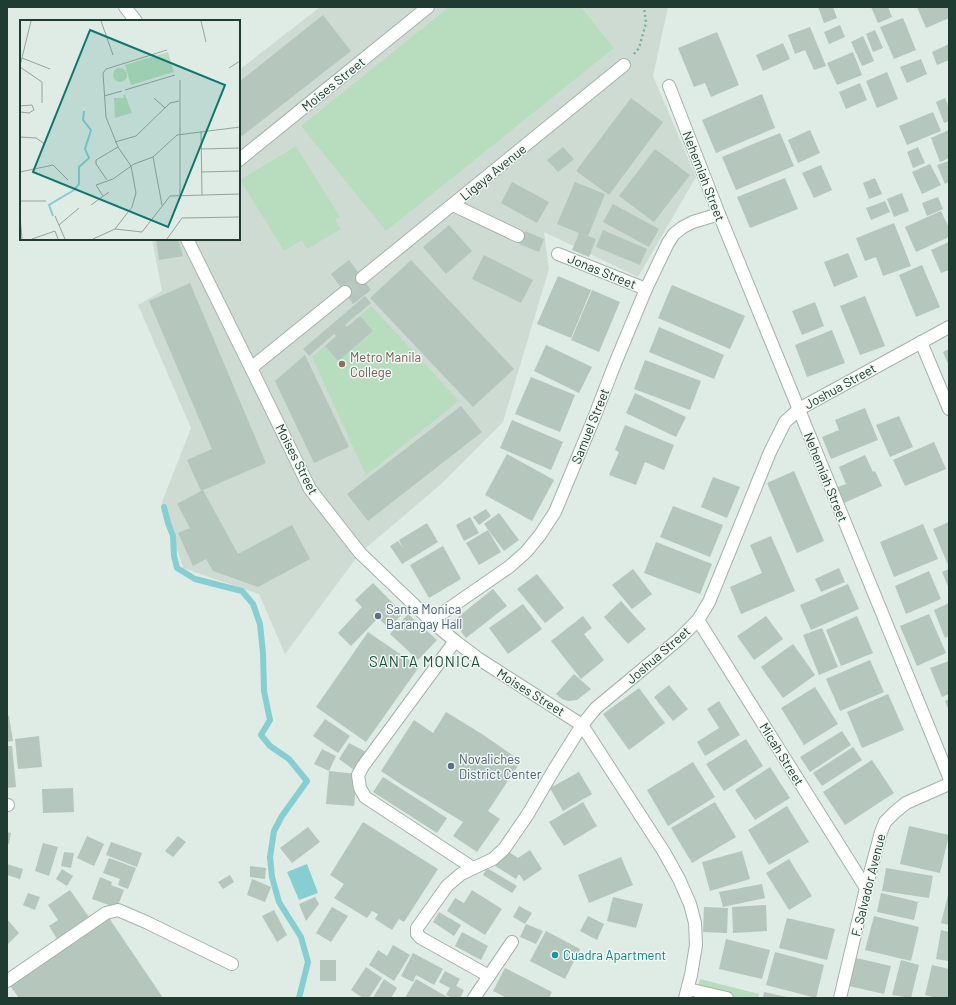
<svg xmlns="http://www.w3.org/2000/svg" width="956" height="1005" font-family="Barlow,sans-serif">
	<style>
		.built { fill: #cedbd3 }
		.green { fill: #b8ddbe }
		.water { fill: #86ced2 }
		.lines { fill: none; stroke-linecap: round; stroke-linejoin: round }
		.stream { stroke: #86ced2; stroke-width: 6 }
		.building { fill: #b5c6bd }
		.minor-tunnel { stroke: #b9c8c1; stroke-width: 12; stroke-dasharray: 12 6; stroke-linecap: butt }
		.minor-casing { stroke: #a2b3ab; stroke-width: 14 }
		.path { stroke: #7faf9b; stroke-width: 2.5; stroke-dasharray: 2 3; stroke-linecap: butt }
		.minor { stroke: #fff; stroke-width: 12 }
		.education-dot { fill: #8d6e63; stroke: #f0f8f3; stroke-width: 1.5 }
		.service-dot { fill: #5c6f8a; stroke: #f0f8f3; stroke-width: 1.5 }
		.culture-dot { fill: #0f9aa8; stroke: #f0f8f3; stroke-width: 1.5 }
		.labels { text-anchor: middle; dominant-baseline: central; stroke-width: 3; stroke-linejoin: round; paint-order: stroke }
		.street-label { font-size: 13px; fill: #203b31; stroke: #f0f8f3 }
		.education-label { font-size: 13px; fill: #785e54; stroke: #f0f8f3; text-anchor: start }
		.service-label { font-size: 13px; fill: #4e5e75; stroke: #f0f8f3; text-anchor: start }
		.culture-label { font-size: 13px; fill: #0d838f; stroke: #f0f8f3; text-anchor: start }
		.quarter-label { font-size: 15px; letter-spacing: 1px; fill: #1c4e3c; stroke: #f0f8f3 }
		.inset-river { fill: none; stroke: #86ced2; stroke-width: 2 }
		.inset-road { fill: none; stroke: #93a59d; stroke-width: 1 }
		.view { fill: #0f766e; fill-opacity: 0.15; stroke: #0f766e; stroke-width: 2 }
		.inset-edge { fill: none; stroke: #203b31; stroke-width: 2 }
	</style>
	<rect width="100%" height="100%" fill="#dfebe5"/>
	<!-- built -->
	<polygon class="built" points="320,7 668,7 653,76 696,177 638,277 544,232 549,269 503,422 440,485 360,553 285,654 259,594 183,568 162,502 191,428 138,305 162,291 152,239 239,239 239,70"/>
	<!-- green -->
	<g class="green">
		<polygon points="449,7 581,7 614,48 386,231 301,126"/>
		<polygon points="296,146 340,217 335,220 341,229 307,249 302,240 284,251 240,180"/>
		<polygon points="371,306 459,401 366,475 312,357 325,346 338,360 373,331 360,316"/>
		<polygon points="700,979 759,994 758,998 695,998"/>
	</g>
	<!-- water -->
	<polygon class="water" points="307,864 318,893 299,900 287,872"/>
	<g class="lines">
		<!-- stream -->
		<polyline class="stream" points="164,507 168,523 173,536 174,556 177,568 195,579 242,591 253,604 260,624 263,653 264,691 270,720 261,735 270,746 289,759 307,781 282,816 274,831 270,857 272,877 279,902 301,937 308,962 299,998"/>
	</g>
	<!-- building -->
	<g class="building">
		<polygon points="818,7 833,7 837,18 824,23"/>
		<polygon points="871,7 888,7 892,17 878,23"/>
		<polygon points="917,7 947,7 949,11 949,18 926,28"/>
		<polygon points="323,15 351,51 242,136 239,132 239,82"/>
		<polygon points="903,18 916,50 894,59 880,27"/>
		<polygon points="840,25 845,37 829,44 824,32"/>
		<polygon points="810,27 826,66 814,70 805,50 795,54 788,35"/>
		<polygon points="875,30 883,48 873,52 866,34"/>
		<polygon points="717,32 739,85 711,97 705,83 694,87 678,48"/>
		<polygon points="863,36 874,61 862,66 851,42"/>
		<polygon points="783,43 790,59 763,71 756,55"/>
		<polygon points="949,44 949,60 937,65 932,52"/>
		<polygon points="853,52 862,75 837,85 827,63"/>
		<polygon points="921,59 927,74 907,83 900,67"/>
		<polygon points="887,72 898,99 877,108 866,81"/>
		<polygon points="860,83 867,100 846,109 839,92"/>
		<polygon points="762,94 775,128 716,153 702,120"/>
		<polygon points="631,98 663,122 609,195 576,171"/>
		<polygon points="945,98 949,108 949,121 944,123 936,102"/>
		<polygon points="933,112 941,131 907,145 899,126"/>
		<polygon points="810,130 820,153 798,163 788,140"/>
		<polygon points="949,130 949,158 940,162 931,138"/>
		<polygon points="780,133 794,166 736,190 722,157"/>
		<polygon points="563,147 574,159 558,172 547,160"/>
		<polygon points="918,147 925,163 913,168 907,152"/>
		<polygon points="655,149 690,175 654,222 619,196"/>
		<polygon points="949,161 949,182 945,184 937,165"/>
		<polygon points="930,164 941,185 922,194 912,172"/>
		<polygon points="821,165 832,190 814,198 802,173"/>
		<polygon points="785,178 798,209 750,228 737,197"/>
		<polygon points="875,178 882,194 869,199 863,183"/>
		<polygon points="512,182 549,202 537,223 501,203"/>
		<polygon points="575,182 605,194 588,236 596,239 589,257 572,250 579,233 557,224"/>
		<polygon points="902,193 909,211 894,217 887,199"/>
		<polygon points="938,197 943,209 927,216 922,203"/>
		<polygon points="885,201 890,212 871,220 866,208"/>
		<polygon points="613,204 659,229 649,247 603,222"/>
		<polygon points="941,211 949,228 949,237 916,252 905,227"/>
		<polygon points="894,223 911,266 883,276 876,257 865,261 856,238"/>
		<polygon points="449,225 472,251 446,274 423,247"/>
		<polygon points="603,230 647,249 640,265 596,247"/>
		<polygon points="525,231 544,239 539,252 519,244"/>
		<polygon points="156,239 178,239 183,256 159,260"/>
		<polygon points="949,242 949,270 941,273 931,250"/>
		<polygon points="848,253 858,277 834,287 824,262"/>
		<polygon points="484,255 533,280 521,303 472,279"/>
		<polygon points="349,260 371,290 353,304 331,274"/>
		<polygon points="411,260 514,369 473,407 370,298"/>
		<polygon points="922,265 940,307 916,317 899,275"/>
		<polygon points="558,276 591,290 571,338 537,324"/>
		<polygon points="190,283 266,463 201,491 187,460 212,449 149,301"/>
		<polygon points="672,285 745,316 730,349 658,318"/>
		<polygon points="592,290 620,302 599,352 571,340"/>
		<polygon points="365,296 371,303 345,325 347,327 360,316 373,331 338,361 325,346 336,336 334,334 309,356 303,349"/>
		<polygon points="865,296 885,346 860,355 840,306"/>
		<polygon points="815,302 824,326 802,335 792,311"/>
		<polygon points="659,327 724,355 714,379 649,352"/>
		<polygon points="832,330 845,363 807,377 795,345"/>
		<polygon points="546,345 592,367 579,393 534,371"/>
		<polygon points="949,349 949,366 943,352"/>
		<polygon points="305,355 349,447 314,463 275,381"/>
		<polygon points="645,360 701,381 690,410 634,389"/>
		<polygon points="531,377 575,395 560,432 515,414"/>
		<polygon points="635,393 686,417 676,437 626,413"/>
		<polygon points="461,406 482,432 368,521 347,494"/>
		<polygon points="865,408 878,440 831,459 822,437 839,430 835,420"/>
		<polygon points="899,416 913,447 890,457 876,425"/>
		<polygon points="512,420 563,442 551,470 500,448"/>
		<polygon points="625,425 674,445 664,470 645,462 636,485 609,475 619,452 615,450"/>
		<polygon points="934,442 946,469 905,486 893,460"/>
		<polygon points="507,454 554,480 532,521 485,495"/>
		<polygon points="865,455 873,472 875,471 882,486 842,504 835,488 846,484 839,467"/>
		<polygon points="794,471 824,541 797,553 767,483"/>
		<polygon points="713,477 740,487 727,518 701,507"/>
		<polygon points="203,490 238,554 292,525 310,559 258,587 213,571 206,559 193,566 178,533 190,528 177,504"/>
		<polygon points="673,506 723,525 710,557 660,537"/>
		<polygon points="486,509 491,516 479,525 473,517"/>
		<polygon points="499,513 519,540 504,551 484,524"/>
		<polygon points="470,517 479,533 464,541 456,525"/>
		<polygon points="949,522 949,564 948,565 933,529"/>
		<polygon points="427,523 438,542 402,564 390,546 398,541 403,548 399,540"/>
		<polygon points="923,524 938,559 894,577 880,542"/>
		<polygon points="488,530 501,552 479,565 466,543"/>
		<polygon points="771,536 795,591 741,614 730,587 762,573 750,545"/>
		<polygon points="656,542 712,564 700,594 644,573"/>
		<polygon points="443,546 461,579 429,598 410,565"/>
		<polygon points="839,568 845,582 821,592 815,579"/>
		<polygon points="633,569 652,594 632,609 612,585"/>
		<polygon points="949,569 949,589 942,572"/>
		<polygon points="929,571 941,599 906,614 895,586"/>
		<polygon points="537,574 564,608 545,623 517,589"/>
		<polygon points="373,583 403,613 389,628 378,618 351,646 338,633 362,607 355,600"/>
		<polygon points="848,584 859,609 811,630 800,605"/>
		<polygon points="493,589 507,606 466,638 453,621"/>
		<polygon points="621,601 646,629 628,644 604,617"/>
		<polygon points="949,603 949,636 945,638 934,610"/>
		<polygon points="523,604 542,629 508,654 489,628"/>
		<polygon points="408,614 437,640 418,660 390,634"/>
		<polygon points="929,614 946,653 917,666 900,626"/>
		<polygon points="583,616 592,628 584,634 604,660 581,679 551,641"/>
		<polygon points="766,616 783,639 754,660 737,636"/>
		<polygon points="857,616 873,653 841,666 826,630"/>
		<polygon points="822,628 838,667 819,675 803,635"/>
		<polygon points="368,632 419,667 366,742 316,707"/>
		<polygon points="793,644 815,675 783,698 761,667"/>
		<polygon points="870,660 884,692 840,711 826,679"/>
		<polygon points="949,661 949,694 942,697 930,668"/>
		<polygon points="574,674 591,689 577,700 568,701 562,699 556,694"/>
		<polygon points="669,685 688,709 673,721 654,697"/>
		<polygon points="815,687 838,724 804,745 781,708"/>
		<polygon points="639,688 665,723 629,750 603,714"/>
		<polygon points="888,694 904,730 862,748 847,712"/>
		<polygon points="949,699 949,711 945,701"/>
		<polygon points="719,701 740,735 705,756 697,742 719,728 707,709"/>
		<polygon points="446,712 482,734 521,761 488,811 500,819 477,852 453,836 463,822 402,785 381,771 414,720 433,733"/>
		<polygon points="7,715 9,716 13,741 7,742"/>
		<polygon points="325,719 350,736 338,753 313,736"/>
		<polygon points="842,731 851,745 810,772 800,757"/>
		<polygon points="39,736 42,767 18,769 15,739"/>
		<polygon points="746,739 763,766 724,791 706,764"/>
		<polygon points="349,743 368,753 357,772 339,759"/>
		<polygon points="7,746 12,746 16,787 7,788"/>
		<polygon points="853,747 862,760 822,786 813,773"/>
		<polygon points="322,749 336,756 329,771 314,764"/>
		<polygon points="872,760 894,793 845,825 823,792"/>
		<polygon points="693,762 715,797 668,826 647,790"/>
		<polygon points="770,767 790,798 755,820 735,790"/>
		<polygon points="329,771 357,774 354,806 326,804"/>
		<polygon points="579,772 592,794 563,811 550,788"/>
		<polygon points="383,777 447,818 437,833 373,792"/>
		<polygon points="73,788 74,812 43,813 42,789"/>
		<polygon points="583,802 597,826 564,846 549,822"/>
		<polygon points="715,802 736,837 692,863 671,828"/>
		<polygon points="787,806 809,842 769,865 748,830"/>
		<polygon points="363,822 438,869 404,922 399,919 392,930 375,919 378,914 372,911 367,918 334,898 344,884 330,875"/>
		<polygon points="909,826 949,835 940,873 900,864"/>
		<polygon points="308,827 320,842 292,863 280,848"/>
		<polygon points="7,832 11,833 9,844 7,844"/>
		<polygon points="87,836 104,844 94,866 77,858"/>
		<polygon points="178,836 186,842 173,857 165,851"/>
		<polygon points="111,842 142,853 137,867 106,855"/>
		<polygon points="43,843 58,847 49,876 35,871"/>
		<polygon points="506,850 518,858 530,850 542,869 524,881 519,874 516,879 495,866"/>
		<polygon points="742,851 750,879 710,891 702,862"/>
		<polygon points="64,852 74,853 71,868 61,866"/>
		<polygon points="621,857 633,885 589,903 578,875"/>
		<polygon points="109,858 136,868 128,889 118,885 120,879 103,873"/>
		<polygon points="789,859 812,896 789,910 766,873"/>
		<polygon points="7,864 23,869 20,879 7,875"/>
		<polygon points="250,866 266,868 265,879 250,877"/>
		<polygon points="487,868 517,886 512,893 483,875"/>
		<polygon points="886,868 933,876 929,898 882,891"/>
		<polygon points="62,869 73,876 67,886 56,879"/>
		<polygon points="230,875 234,882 223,889 218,882"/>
		<polygon points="100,877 112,882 111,885 124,890 117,908 92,899"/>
		<polygon points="252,879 271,887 265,902 247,895"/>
		<polygon points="762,884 765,898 723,907 719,892"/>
		<polygon points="70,890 89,917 57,939 49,926 58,920 48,905"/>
		<polygon points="472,890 502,909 485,935 447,911 455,898 464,903"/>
		<polygon points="28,893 40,897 35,910 23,905"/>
		<polygon points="881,893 918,902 914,920 877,912"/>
		<polygon points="948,895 949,895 949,925 941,923"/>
		<polygon points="315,897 319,904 306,921 299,904"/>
		<polygon points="613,897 643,904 636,928 607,921"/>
		<polygon points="766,905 767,931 733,933 732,907"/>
		<polygon points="519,906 532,913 525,924 513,917"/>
		<polygon points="332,907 348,916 331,942 316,933"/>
		<polygon points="704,907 728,908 727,933 703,932"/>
		<polygon points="274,910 287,935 277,942 262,916"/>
		<polygon points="439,912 461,925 454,936 433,922"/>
		<polygon points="107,915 163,998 19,998 8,983"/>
		<polygon points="588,916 604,924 597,940 580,931"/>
		<polygon points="874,916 919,927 911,961 865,950"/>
		<polygon points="787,918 835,929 827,960 779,948"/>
		<polygon points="7,919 19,933 8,944 7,943"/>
		<polygon points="526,924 543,931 536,944 520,937"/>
		<polygon points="941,930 949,932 949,961 936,959"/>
		<polygon points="546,931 580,949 565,979 530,961"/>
		<polygon points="462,932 488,946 481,960 455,946"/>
		<polygon points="726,939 770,950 762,979 719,969"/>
		<polygon points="393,945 410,955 394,981 369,965 378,950 387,956"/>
		<polygon points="775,952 824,965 816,998 766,985"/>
		<polygon points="413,953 443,969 434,985 416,975 413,982 401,976"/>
		<polygon points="856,958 891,966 884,994 849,986"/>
		<rect x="320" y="960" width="16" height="21"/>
		<polygon points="901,960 919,965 911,998 892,995"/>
		<polygon points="932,965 949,969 949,998 937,998 925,995"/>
		<polygon points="366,967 382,978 369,998 363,998 351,990"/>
		<polygon points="505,968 552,992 549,998 507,998 493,991"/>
		<polygon points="445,971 460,979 456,986 464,990 460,998 452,998 446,995 450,988 439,982"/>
		<polygon points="384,979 397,988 391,998 373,998"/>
		<polygon points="416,979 449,998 405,998"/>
		<polygon points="764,992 787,997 787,998 763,998"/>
	</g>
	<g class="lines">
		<!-- minor-tunnel -->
		<polyline class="minor-tunnel" points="345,292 362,278"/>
		<!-- minor casing -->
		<g class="minor-casing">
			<g id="minor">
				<polyline points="125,7 136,21"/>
				<polyline points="669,86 719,214 949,777"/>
				<polyline points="239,160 428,7"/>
				<polyline points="453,205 518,236"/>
				<polyline points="187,239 251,368 310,489 360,553 431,621 455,641 479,659 582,725 664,852 679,879 690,904 695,923 696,945 691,975 685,998"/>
				<polyline points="558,254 646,289"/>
				<polyline points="362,278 624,65"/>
				<polyline points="921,342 949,409"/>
				<polyline points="251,368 345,292"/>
				<polyline points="698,620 866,888"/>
				<polyline points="431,621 509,567 526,552 540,535 555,512 594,418 614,366 646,289 668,243 674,234 683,227 693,222 719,214"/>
				<polyline points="455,641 363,766 358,775 360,788 365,797 473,868"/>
				<polyline points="7,805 8,805"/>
				<polyline points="489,976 421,938 417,934 417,928 447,886 461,874 493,859 504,849 528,814 555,768 582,725 596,708 679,639 698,620 709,602 770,452 785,422 799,409 949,327"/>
				<polyline points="7,981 106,913 118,910 146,922 232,964"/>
				<polyline points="688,989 727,998"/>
				<polyline points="474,998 512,942"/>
				<polyline points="840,998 866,888 881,832 885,822 895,812 906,803 949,784"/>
			</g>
		</g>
		<!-- path -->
		<polyline class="path" points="634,54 639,48 646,23 644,7"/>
		<!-- minor -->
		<use href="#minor" class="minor"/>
	</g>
	<!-- markers -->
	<circle class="education-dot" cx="342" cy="364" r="4"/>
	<g class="service-dot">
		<circle cx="378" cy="616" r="4"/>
		<circle cx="451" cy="766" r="4"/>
	</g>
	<circle class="culture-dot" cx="555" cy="955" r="4"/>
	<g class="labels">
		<!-- street labels -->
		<g class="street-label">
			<text transform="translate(333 84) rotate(-39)">Moises Street</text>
			<text transform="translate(493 172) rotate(-39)">Ligaya Avenue</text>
			<text transform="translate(704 176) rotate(69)">Nehemiah Street</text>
			<text transform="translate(602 271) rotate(22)">Jonas Street</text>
			<text transform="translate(840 386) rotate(-29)">Joshua Street</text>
			<text transform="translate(590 426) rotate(-68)">Samuel Street</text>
			<text transform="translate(297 459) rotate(63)">Moises Street</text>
			<text transform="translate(826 477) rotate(68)">Nehemiah Street</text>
			<text transform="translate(658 655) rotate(-41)">Joshua Street</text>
			<text transform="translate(531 692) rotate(32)">Moises Street</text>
			<text transform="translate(782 754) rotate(58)">Micah Street</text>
			<text transform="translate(868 885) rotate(-76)">F. Salvador Avenue</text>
		</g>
		<!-- education labels -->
		<g class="education-label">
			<text x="350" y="357">Metro Manila<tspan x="350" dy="15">College</tspan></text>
		</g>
		<!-- service labels -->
		<g class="service-label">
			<text x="386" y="609">Santa Monica<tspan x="386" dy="15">Barangay Hall</tspan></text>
			<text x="459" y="759">Novaliches<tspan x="459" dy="15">District Center</tspan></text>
		</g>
		<!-- culture labels -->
		<g class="culture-label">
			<text x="563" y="955">Cuadra Apartment</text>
		</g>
		<!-- quarter labels -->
		<g class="quarter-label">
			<text x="425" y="661">SANTA MONICA</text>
		</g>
	</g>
	<!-- overview -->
	<g transform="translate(20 20)">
		<rect width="220" height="220" fill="#dfebe5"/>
		<path d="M148,32L154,52L111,65L105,45ZM93 55a7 7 0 1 1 14 0a7 7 0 1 1-14 0ZM103,75H105L112,93L95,98L94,78H104Z" fill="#b8ddbe"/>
		<path class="inset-river" d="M33,196L29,185L54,170L59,164V147L69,138L65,129L71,110L63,100L64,91"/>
		<path class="inset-road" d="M81,1L93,35M181,1L186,22M2,38L30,49M0,46L11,1M0,47L22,62V83M209,48L220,41M160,60V175M105,70L155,55M84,76L102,71M134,78L145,88M0,86L12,85L14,90L9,93L0,92M181,111L182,175M0,117L16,118L25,124M95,122L116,116L150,83L159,81M181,129L220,128M133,137L142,185M0,152L33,145L48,160M181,152L220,151M87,160L76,144V140L98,127M83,176L76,165L93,159L114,144L133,137L157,115L220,107M0,181H26M71,185L89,172M0,196L2,219M35,196L45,219M39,205L59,188M95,209L112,187L116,173L111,146L98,127L86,97L83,53L86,49L147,30M12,219L35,211L38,219M73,219L95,209L122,212L150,176L220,174M147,219L162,198L220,197"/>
		<path class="view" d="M70,10L205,65L148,207L13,152Z"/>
		<rect width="220" height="220" class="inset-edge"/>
	</g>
	<!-- border -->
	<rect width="956" height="1005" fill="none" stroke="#203b31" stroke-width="16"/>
</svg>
